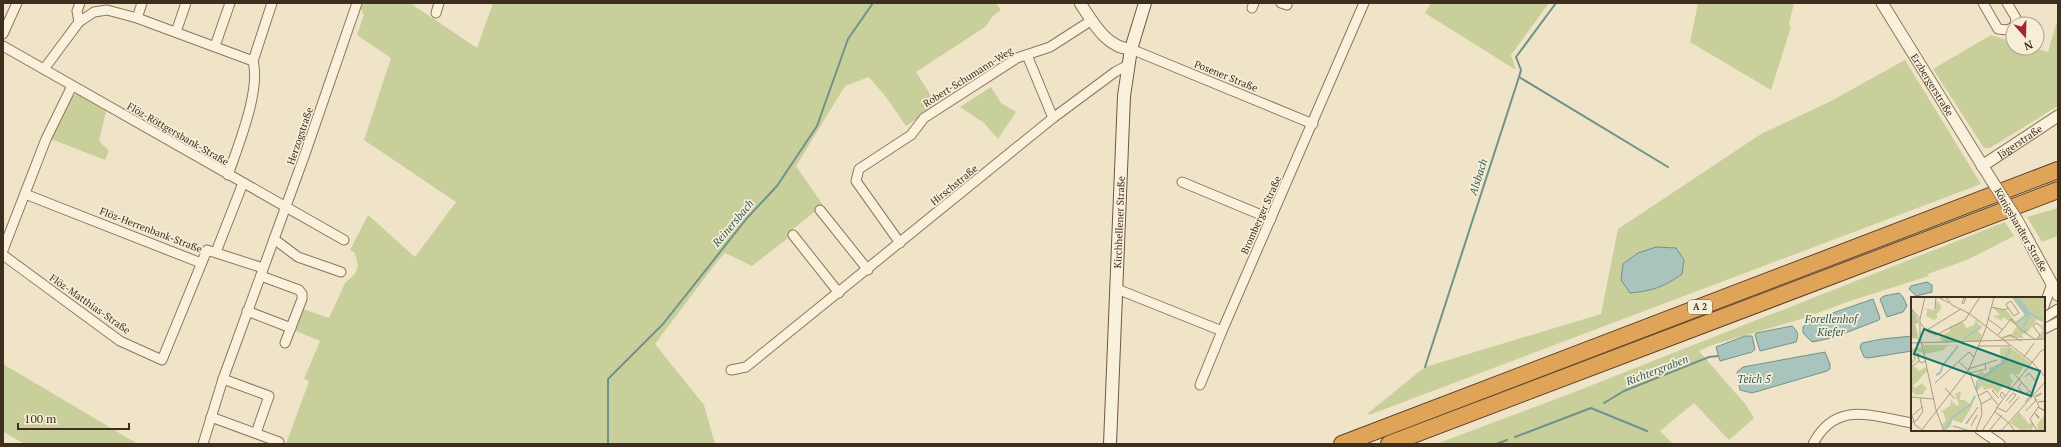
<svg xmlns="http://www.w3.org/2000/svg" width="2061" height="447" font-family="'PT Serif',serif">
	<style>
		.green { fill: #c9cf9b }
		.water { fill: #a9c4bc; stroke: #6f938a }
		.lines { fill: none; stroke-linecap: round; stroke-linejoin: round }
		.stream { stroke: #6f938a; stroke-width: 2 }
		.minor-casing { stroke: #8d765c; stroke-width: 11 }
		.tertiary-casing { stroke: #8d765c; stroke-width: 13 }
		.secondary-casing { stroke: #6f573f; stroke-width: 14 }
		.motorway-casing { stroke: #5b4430; stroke-width: 18 }
		.minor { stroke: #faf1dc; stroke-width: 9 }
		.tertiary { stroke: #faf1dc; stroke-width: 11 }
		.secondary { stroke: #faf1dc; stroke-width: 12 }
		.motorway { stroke: #e0a458; stroke-width: 16 }
		.tertiary-bridge-casing { stroke: #8d765c; stroke-width: 13; stroke-linecap: butt }
		.tertiary-bridge { stroke: #faf1dc; stroke-width: 11 }
		.labels { text-anchor: middle; dominant-baseline: central; stroke-width: 3.5; stroke-linejoin: round; paint-order: stroke }
		.shield { fill: #f7eed8; stroke: #756857; stroke-width: 1 }
		.shield-label { font-size: 9px; font-weight: bold; fill: #3d2e20 }
		.street-label { font-size: 10px; fill: #3d2e20; stroke: #f7eed8 }
		.water-label { font-size: 11px; font-style: italic; fill: #2f5d5a; stroke: #f7eed8 }
		.inset-river { fill: none; stroke: #a9c4bc; stroke-width: 2 }
		.inset-road { fill: none; stroke: #a89b85; stroke-width: 1 }
		.view { fill: #0f766e; fill-opacity: 0.15; stroke: #0f766e; stroke-width: 2 }
		.inset-edge { fill: none; stroke: #3d2e20; stroke-width: 2 }
	</style>
	<rect width="100%" height="100%" fill="#f0e4c8"/>
	<!-- green -->
	<g class="green">
		<polygon points="363,3 410,3 477,48 493,3 996,3 1001,10 993,16 985,27 916,72 937,105 906,126 886,97 869,77 845,86 796,166 823,205 792,230 792,235 752,266 725,253 716,263 655,344 704,405 715,444 286,444 309,381 304,379 320,341 296,331 303,309 329,318 345,283 355,274 358,266 355,253 350,250 368,215 415,257 456,202 364,140 391,58 357,35 364,15 361,9"/>
		<polygon points="1431,3 1549,3 1511,55 1516,70 1425,13"/>
		<polygon points="1698,3 1794,3 1789,24 1791,27 1771,90 1690,42"/>
		<polygon points="2058,18 2058,106 1990,148 1984,148 1933,69 1991,35 2013,42 2013,48 2034,48 2048,52"/>
		<polygon points="1905,60 1981,184 1369,415 1368,413 1425,367 1601,314 1618,229 1761,134 1831,101"/>
		<polygon points="991,87 1001,103 1016,112 998,139 984,123 960,107"/>
		<polygon points="77,94 106,111 99,141 109,151 105,160 51,139 72,96"/>
		<polygon points="2058,208 2058,236 2042,242 2027,217"/>
		<polygon points="2005,222 2014,236 1969,259 1928,274 1929,276 1850,301 1798,320 1712,345 1699,351 1746,405 1754,418 1729,440 1694,403 1660,431 1673,444 1436,444 1572,393"/>
		<polygon points="3,364 138,444 25,444 3,432"/>
	</g>
	<!-- water -->
	<g class="water">
		<path d="M1656,247L1676,248L1684,260L1682,274C1664,287 1652,291 1630,293L1621,280L1623,264L1638,253Z"/>
		<polygon points="1927,282 1932,285 1932,292 1916,296 1909,289 1911,286"/>
		<polygon points="1899,293 1903,297 1907,306 1903,312 1887,317 1880,299 1884,296"/>
		<polygon points="1873,299 1880,318 1879,320 1832,338 1812,342 1803,333 1803,327 1807,322"/>
		<path d="M1792,326C1798,331 1799,335 1796,342L1760,351L1755,335L1756,333Z"/>
		<polygon points="1745,336 1752,336 1755,349 1752,352 1720,361 1716,347"/>
		<polygon points="1912,336 1912,351 1868,358 1864,357 1860,347 1862,343 1882,339"/>
		<polygon points="1825,352 1830,364 1830,369 1827,371 1752,393 1740,390 1737,372 1743,367"/>
	</g>
	<g class="lines">
		<!-- stream -->
		<g class="stream">
			<polyline points="1519,77 1668,167"/>
			<polyline points="1425,367 1519,77 1521,70 1516,57 1556,3"/>
			<polyline points="1604,403 1624,391 1709,357 1718,356"/>
			<polyline points="1515,437 1591,408 1647,431"/>
			<polyline points="608,444 608,379 663,324 747,218 777,186 817,126 848,39 873,3"/>
			<polyline points="1496,444 1507,440"/>
		</g>
		<!-- minor casing -->
		<g class="minor-casing">
			<g id="minor">
				<polyline points="1281,3 1287,5"/>
				<polyline points="1983,3 1998,29 2008,30 2013,27"/>
				<polyline points="2007,3 2016,18 2015,24"/>
				<polyline points="1252,8 1254,3"/>
				<polyline points="436,13 439,3"/>
				<polyline points="137,18 142,3"/>
				<polyline points="79,22 77,11 80,3"/>
				<polyline points="176,32 186,3"/>
				<polyline points="3,34 17,3"/>
				<polyline points="3,46 344,240"/>
				<polyline points="215,46 230,3"/>
				<polyline points="1131,49 1313,124"/>
				<polyline points="1027,55 1053,118"/>
				<polyline points="253,61 272,3"/>
				<path d="M44,69L79,22L94,12L107,10L137,18L253,61C261,90 238,146 228,175"/>
				<polyline points="1182,182 1271,219"/>
				<polyline points="25,194 201,263"/>
				<polyline points="820,210 868,270"/>
				<polyline points="793,235 839,293"/>
				<polyline points="274,239 298,257 341,272"/>
				<polyline points="900,243 856,181 859,169 911,135 924,118 1017,58 1050,47 1092,20"/>
				<polyline points="3,250 46,139 72,86"/>
				<polyline points="216,252 243,183"/>
				<polyline points="3,255 120,341 162,360 207,250 263,268"/>
				<polyline points="261,276 299,290 302,294 302,299 285,343"/>
				<polyline points="1117,289 1222,331 1364,3"/>
				<polyline points="2044,306 2052,284"/>
				<polyline points="247,311 291,328"/>
				<polyline points="2044,318 2058,309"/>
				<polyline points="2044,329 2058,322"/>
				<polyline points="731,370 746,367 1053,118 1115,72 1128,65"/>
				<polyline points="223,379 269,396 256,433"/>
				<polyline points="1200,385 1222,331"/>
				<polyline points="211,417 279,442"/>
				<polyline points="1980,430 2000,444"/>
				<polyline points="203,444 223,379 305,154 357,3"/>
				<path d="M1813,444C1836,400 1871,416 1912,423"/>
			</g>
		</g>
		<!-- tertiary casing -->
		<g class="tertiary-casing">
			<g id="tertiary">
				<path d="M1080,3C1093,22 1106,48 1131,49"/>
				<path id="s1" d="M1882,3L1992,181"/>
				<path id="s2" d="M1982,166L2058,116"/>
				<polyline points="2017,220 2058,295"/>
			</g>
		</g>
		<!-- secondary casing -->
		<g class="secondary-casing">
			<g id="secondary">
				<path id="s3" d="M1110,444L1124,96L1131,49L1145,3"/>
			</g>
		</g>
		<!-- motorway casing -->
		<g class="motorway-casing">
			<g id="motorway">
				<polyline points="1342,444 2058,170"/>
				<polyline points="1389,444 2058,190"/>
			</g>
		</g>
		<!-- minor -->
		<use href="#minor" class="minor"/>
		<!-- tertiary -->
		<use href="#tertiary" class="tertiary"/>
		<!-- secondary -->
		<use href="#secondary" class="secondary"/>
		<!-- motorway -->
		<use href="#motorway" class="motorway"/>
		<!-- tertiary-bridge casing -->
		<g class="tertiary-bridge-casing">
			<polyline id="tertiary-bridge" points="1992,181 2017,220"/>
		</g>
		<!-- tertiary-bridge -->
		<use href="#tertiary-bridge" class="tertiary-bridge"/>
	</g>
	<g class="labels">
		<!-- shield labels -->
		<rect class="shield" x="1688" y="300" width="24" height="14" rx="3"/>
		<g class="shield-label">
			<text x="1700" y="307">A 2</text>
		</g>
		<!-- street labels -->
		<g class="street-label">
			<text transform="translate(1226 76) rotate(22)">Posener Straße</text>
			<text transform="translate(968 77) rotate(-32)">Robert-Schumann-Weg</text>
			<text stroke="none"><textPath href="#s1" startOffset="96">Erzbergerstraße</textPath></text>
			<text transform="translate(178 134) rotate(30)">Flöz-Röttgersbank-Straße</text>
			<text transform="translate(300 136) rotate(-71)">Herzogstraße</text>
			<text stroke="none"><textPath href="#s2" startOffset="45">Jägerstraße</textPath></text>
			<text transform="translate(954 185) rotate(-39)">Hirschstraße</text>
			<text transform="translate(1261 215) rotate(-66)">Bromberger Straße</text>
			<text stroke="none"><textPath href="#s3" startOffset="222">Kirchhellener Straße</textPath></text>
			<text transform="translate(151 230) rotate(21)">Flöz-Herrenbank-Straße</text>
			<text transform="translate(2021 230) rotate(60)">Königshardter Straße</text>
			<text transform="translate(90 304) rotate(35)">Flöz-Matthias-Straße</text>
		</g>
		<!-- water labels -->
		<g class="water-label">
			<text transform="translate(1478 177) rotate(-72)">Alsbach</text>
			<text transform="translate(733 223) rotate(-50)">Reinersbach</text>
			<text x="1831" y="319">Forellenhof<tspan x="1831" dy="13">Kiefer</tspan></text>
			<text transform="translate(1657 370) rotate(-21)">Richtergraben</text>
			<text x="1754" y="379">Teich 5</text>
		</g>
	</g>
	<!-- overview -->
	<g transform="translate(1911 297)">
		<rect width="134" height="134" fill="#f0e4c8"/>
		<path d="M101,0H134V41L126,43L132,33L129,31L133,26L126,22L116,36L111,37L112,41L89,40L101,37L106,29L92,20L91,24L82,19L89,18L81,10L96,14L105,25L115,18ZM26,4L31,10L25,18L27,20L23,23L15,19L16,13L12,11L23,13ZM65,22L68,28H72L65,32L71,38L69,45H11H31L29,40L35,41L33,37L39,34L38,30L52,25L55,31L63,28ZM12,48H51L36,49L33,53L13,57ZM10,50L12,56L5,54V63L1,67L8,74L15,70L16,74L2,89L4,91L11,86L16,92L13,94V97L5,98L2,95L0,97V64L3,62L0,52ZM99,50L120,66L118,69L114,67L109,76L103,80L102,76L98,78L102,84L98,93L94,87L86,97L82,91L73,93L71,89L65,95V88L69,85L64,78L71,74L74,77L78,74V71L90,66L89,51ZM50,94L49,103H54L61,109L51,126L41,123L40,129L33,134L31,127L35,124L32,115H29L39,109L40,103L46,109L48,108L44,97ZM108,115L118,127L121,125L123,128L120,134L118,132L111,134L99,126ZM134,118V134H127L126,127Z" fill="#c9cf9b"/>
		<path d="M0,11L7,22L8,26L4,27L8,42L0,41Z" fill="#bfc49a"/>
		<path class="inset-river" d="M102,0L115,18L105,26M105,0L118,19M107,0L118,16L131,23M115,35L112,30L118,20M52,42L70,30M25,78L29,76L32,68L47,49M66,93V85L93,65L99,52M34,133L41,121L60,107L64,99"/>
		<path class="inset-road" d="M14,0L9,22V39L25,113L33,134M27,0L38,6M35,0L41,8L59,17L121,65L134,80M53,1L55,2L52,7L51,6ZM80,10L94,13L97,11L103,19L108,16L100,4L95,7L97,11M0,11L9,22M24,12L25,0M77,22L92,33M9,26L17,35L25,38L54,23L69,0M16,33L50,12M87,38L100,22L110,33L125,43L129,38L122,29L125,26L130,29M90,42L99,38L110,44M0,46L134,42M67,49H99M113,60L123,46M7,62V56L8,64M48,65L58,74L70,106L71,117L65,134M2,69L8,64L11,66L14,64M57,72L86,63M59,76L75,72L74,67M105,79L121,97M114,80L118,76L126,86M111,85L107,91L114,97L119,94M24,86L58,55L63,60M34,91L44,102M83,93L81,94L88,101M122,98L128,109L119,122L126,134M67,99L76,94L87,108M0,100L22,102M124,100L130,97V96L125,99M91,101L89,98L91,95L94,99M95,104L102,96L105,98L98,106M114,105L122,96M127,105L134,104L129,105M70,107L81,101M85,110L95,115L108,100M127,110L133,113L134,114H133ZM83,114L97,125L104,134M115,114L126,102M0,115L4,128L10,132M124,116L128,120V121H127ZM2,118L11,110M58,122L55,127L67,110M0,126L6,123L12,114L9,101M42,129L59,134M60,129L66,118M10,134L58,72L75,31L83,0M71,134L92,102L130,54L134,52M78,134L91,118M90,134L134,85"/>
		<path class="view" d="M13,32L129,74L120,99L3,57Z"/>
		<rect width="134" height="134" class="inset-edge"/>
	</g>
	<!-- border -->
	<rect width="2061" height="447" fill="none" stroke="#3d2e20" stroke-width="8"/>
	<!-- north arrow -->
	<g transform="translate(2025 36) rotate(160)"><circle r="19" fill="#f7eed8" stroke="#ada18e"/>
	<path d="M0-3L7 15L0 10L-7 15Z" fill="#9e2a2b"/>
	<text y="-6" font-size="11" font-weight="bold" text-anchor="middle" fill="#3d2e20">N</text>
	</g>
	<!-- scale -->
	<path d="M18 423v6h111v-6" fill="none" stroke="#3d2e20" stroke-width="2"/>
	<text x="24" y="423" font-size="12" fill="#3d2e20" stroke="#f7eed8" stroke-width="3" paint-order="stroke">100 m</text>
</svg>
